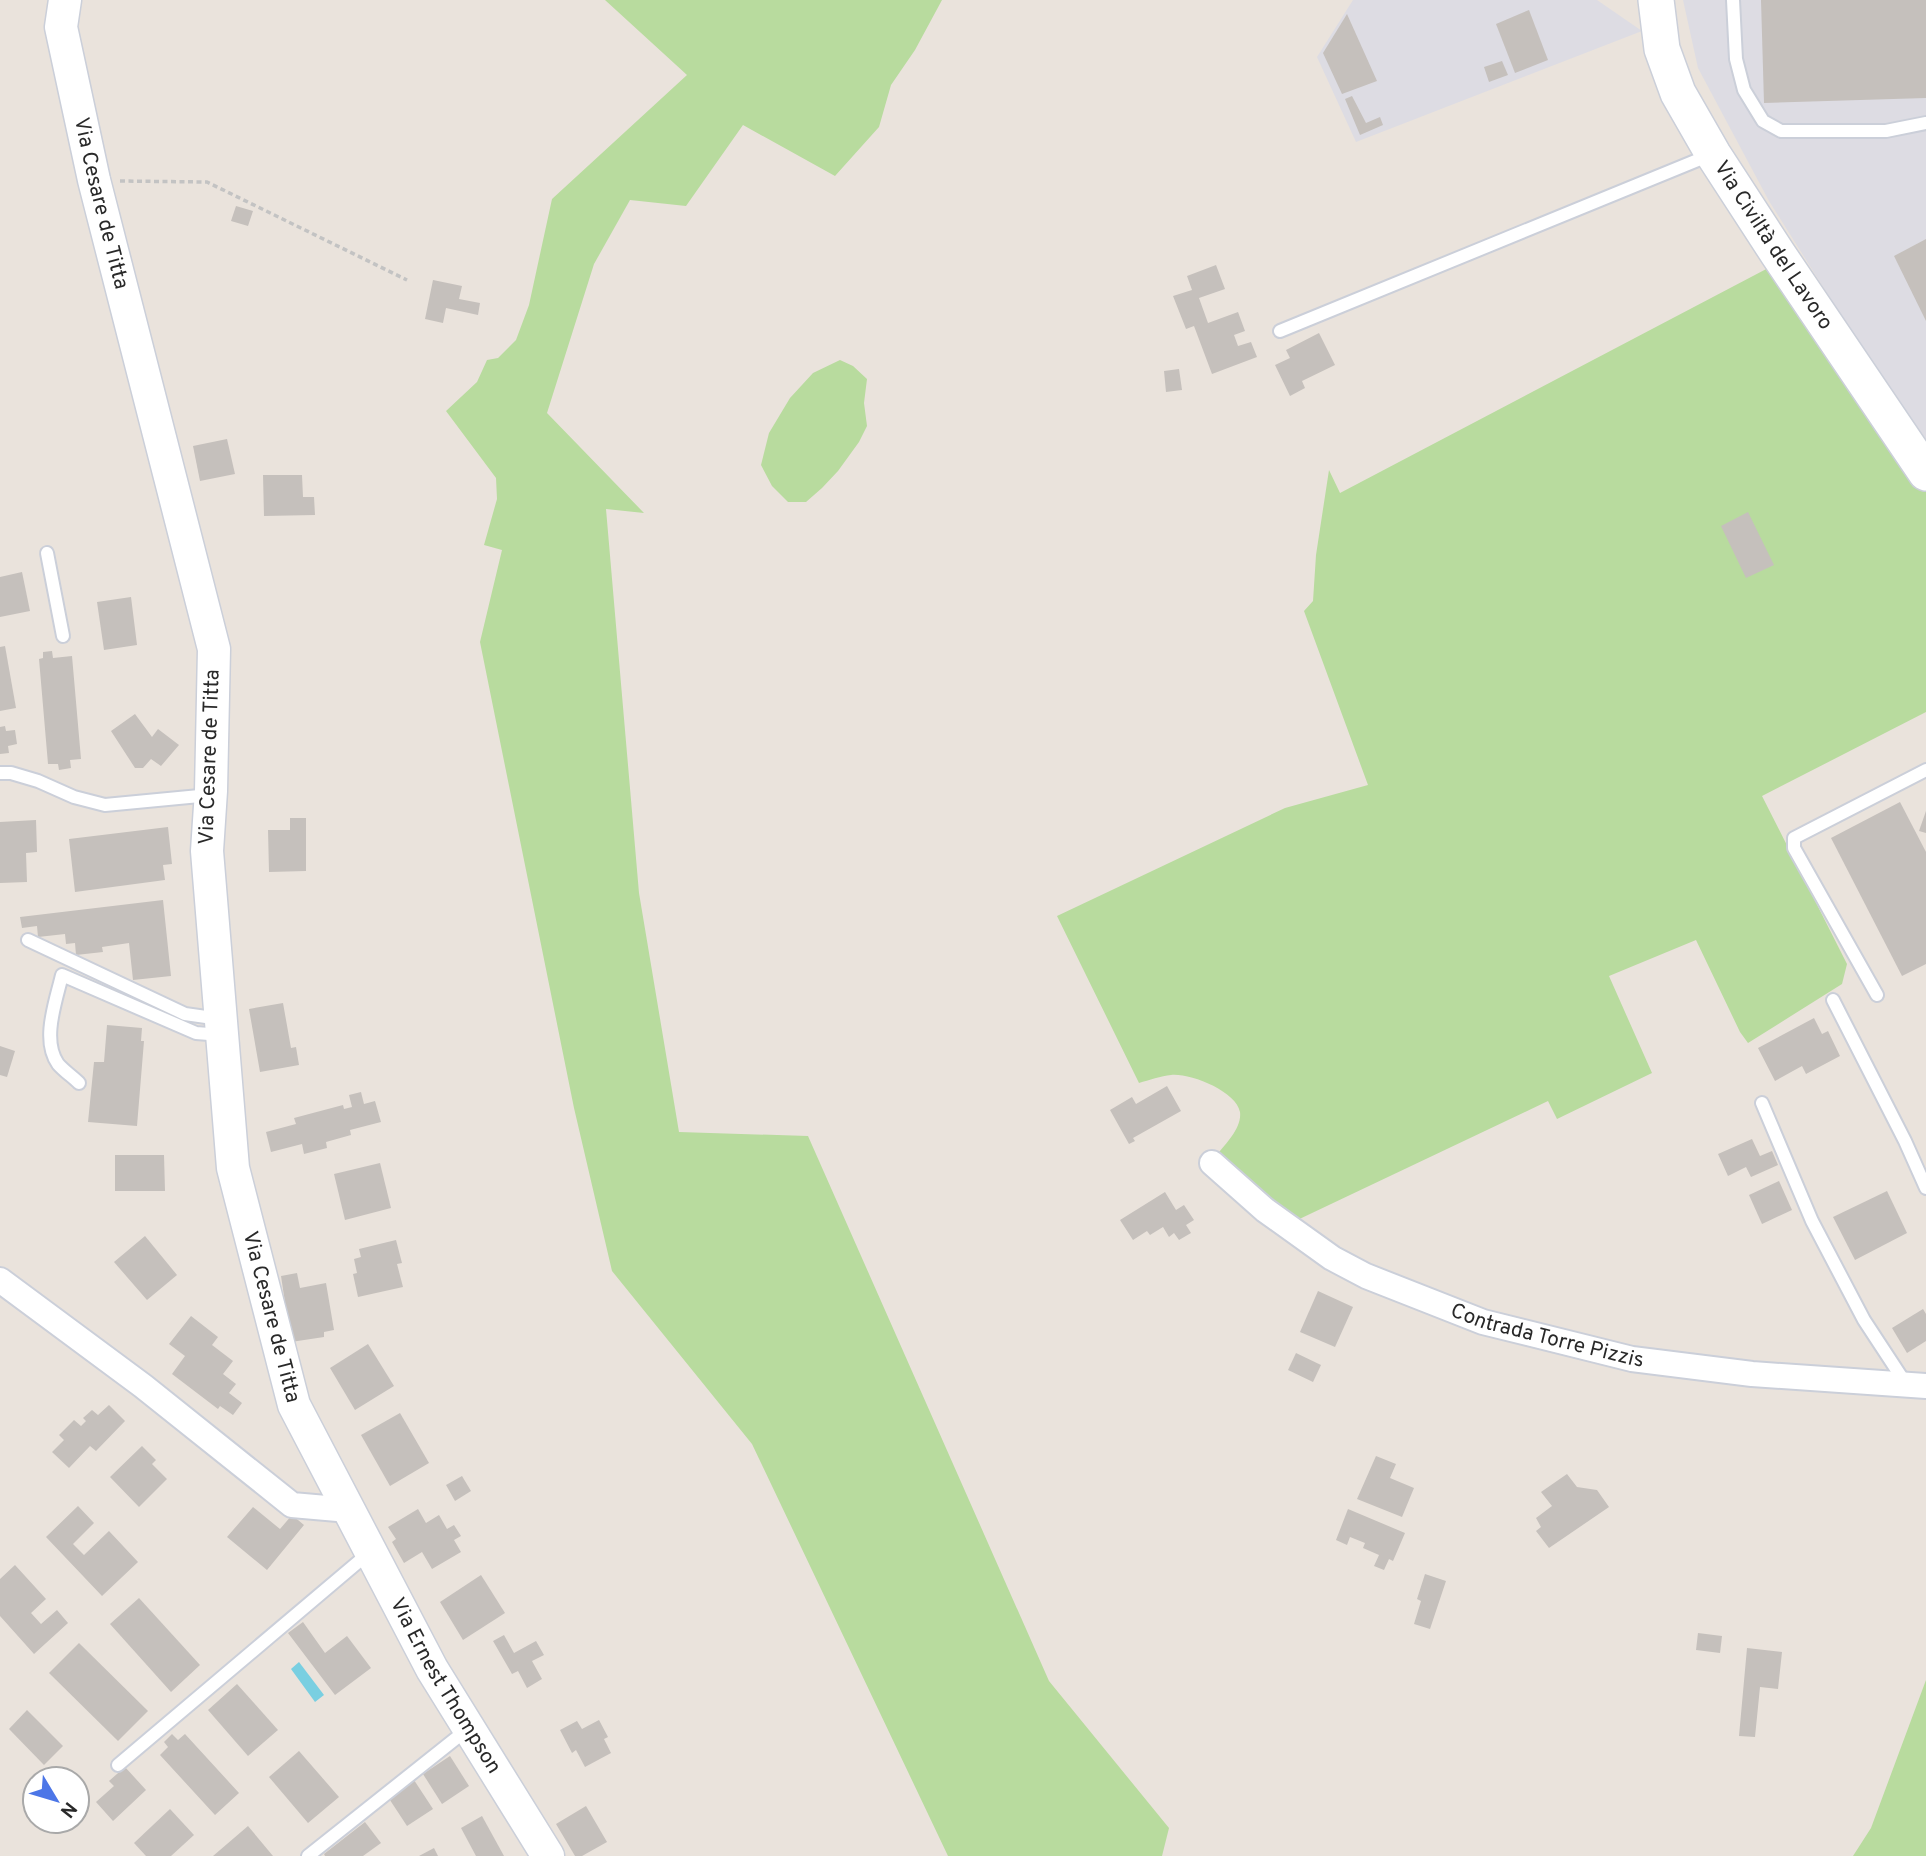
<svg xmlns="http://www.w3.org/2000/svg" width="1926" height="1856" font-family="Overpass,sans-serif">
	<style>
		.industrial { fill: #dddce3 }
		.green { fill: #b8db9e }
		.water { fill: #79cfe1 }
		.building { fill: #c5c0bc }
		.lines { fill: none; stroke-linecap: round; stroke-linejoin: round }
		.service-casing { stroke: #cbcfd9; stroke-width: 16 }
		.minor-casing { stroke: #cbcfd9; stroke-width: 28 }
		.tertiary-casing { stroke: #cbcfd9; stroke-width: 35 }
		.secondary-casing { stroke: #cbcfd9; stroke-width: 38 }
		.path { stroke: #c3c3c3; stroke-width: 3.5; stroke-dasharray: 5 3.5; stroke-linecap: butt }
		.service { stroke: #fff; stroke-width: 12 }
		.minor { stroke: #fff; stroke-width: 24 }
		.tertiary { stroke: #fff; stroke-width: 32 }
		.secondary { stroke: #fff; stroke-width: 35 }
		.labels { text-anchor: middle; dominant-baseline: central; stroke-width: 7; stroke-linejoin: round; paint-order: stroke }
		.street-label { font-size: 21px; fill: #292929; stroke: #fff }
	</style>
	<rect width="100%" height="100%" fill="#eae3dc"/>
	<!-- industrial -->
	<g class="industrial">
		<polygon points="1353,0 1597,0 1642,31 1356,142 1317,57"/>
		<polygon points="1683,0 1926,0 1926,444 1876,371 1769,201 1698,68"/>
	</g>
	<!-- green -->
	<g class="green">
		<polygon points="605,0 942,0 915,50 891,85 879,127 835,176 743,125 686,206 630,200 594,264 547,413 644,513 606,509 639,893 679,1132 808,1136 1049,1681 1169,1828 1162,1856 948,1856 752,1444 612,1271 574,1108 480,642 502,550 484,545 497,499 496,478 446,411 477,382 487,360 498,358 516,340 529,305 552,199 687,75"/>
		<path d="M1772,266L1926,491V712L1762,796L1847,964L1842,984L1748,1043L1740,1032L1696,940L1609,976L1652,1073L1557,1119L1548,1101L1291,1223L1217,1155C1226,1143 1242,1128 1240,1112C1236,1091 1190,1073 1171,1075C1161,1076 1149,1080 1139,1083L1057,916L1285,808L1368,785L1304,611L1313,601L1316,555L1329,470L1340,493Z"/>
		<polygon points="840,360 853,366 867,379 864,403 867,426 859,442 838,471 822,488 806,502 788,502 772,486 761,465 769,433 790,398 813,373"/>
		<polygon points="1926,1680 1926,1856 1853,1856 1871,1828"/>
	</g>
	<!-- water -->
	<polygon class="water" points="299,1662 324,1695 315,1702 291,1669"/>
	<!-- building -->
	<g class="building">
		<polygon points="1761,0 1926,0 1926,98 1764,103"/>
		<polygon points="1529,10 1548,60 1515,73 1496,24"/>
		<polygon points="1347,14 1377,81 1342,94 1323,53"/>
		<polygon points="1502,61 1508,75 1489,82 1484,67"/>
		<polygon points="1352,96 1366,123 1380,117 1383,125 1360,135 1345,99"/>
		<polygon points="236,206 253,211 248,226 231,221"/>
		<polygon points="1926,239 1926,321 1894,256"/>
		<polygon points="1216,265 1225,289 1199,298 1208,323 1238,312 1245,331 1234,335 1238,346 1251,342 1257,357 1212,374 1194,326 1186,329 1173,296 1192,290 1187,276"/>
		<polygon points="433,280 462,286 459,299 480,303 478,315 446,308 443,323 425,319"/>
		<polygon points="1319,333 1335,365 1302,381 1305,388 1290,396 1275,365 1290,358 1286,350"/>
		<polygon points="1179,369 1182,390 1166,392 1164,371"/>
		<polygon points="227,439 235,474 200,481 193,446"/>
		<polygon points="263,475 302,475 303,497 314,497 315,515 264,516"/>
		<polygon points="1748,512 1774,565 1746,578 1721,526"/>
		<polygon points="22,572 30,611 0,617 0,577"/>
		<polygon points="131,597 137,645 104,650 97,602"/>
		<polygon points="5,646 16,708 0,711 0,647"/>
		<polygon points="52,651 53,658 72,656 81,759 70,760 71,768 59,770 58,764 48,764 39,659 43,658 43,652"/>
		<polygon points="135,714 152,737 158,729 179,745 161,766 151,759 143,768 135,768 111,731"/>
		<polygon points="5,726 6,731 15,730 17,744 8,746 9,753 0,754 0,727"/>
		<polygon points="1900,802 1926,852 1926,964 1902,976 1831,838"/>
		<polygon points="1926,811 1926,833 1919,831"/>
		<polygon points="290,818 306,818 306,871 269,872 268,830 290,830"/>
		<polygon points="36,820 37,852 26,853 27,882 0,883 0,822"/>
		<polygon points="168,827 172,864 163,865 165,880 75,892 69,839"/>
		<polygon points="163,900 171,976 133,980 129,943 102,947 103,952 76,955 75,943 66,944 65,934 38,937 37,926 22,928 20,917"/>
		<polygon points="283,1003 291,1048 296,1047 299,1065 260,1072 249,1009"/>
		<polygon points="1814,1018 1822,1034 1828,1031 1840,1056 1806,1074 1802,1066 1775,1081 1758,1048"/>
		<polygon points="107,1025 142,1028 141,1041 144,1041 137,1126 88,1122 94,1062 104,1062"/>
		<polygon points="0,1046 15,1051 7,1077 0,1075"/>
		<polygon points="1167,1086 1181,1111 1133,1138 1135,1141 1129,1144 1110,1110 1132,1097 1136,1104"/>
		<polygon points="361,1092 364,1104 375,1101 381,1122 350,1130 351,1135 326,1142 327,1148 304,1154 302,1144 271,1152 266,1132 296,1124 294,1118 343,1105 344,1109 352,1107 349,1095"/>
		<polygon points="1752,1139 1760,1156 1772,1151 1778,1165 1751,1177 1746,1167 1728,1176 1718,1154"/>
		<polygon points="115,1155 164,1155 165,1191 115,1191"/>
		<polygon points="380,1163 391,1208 345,1220 334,1174"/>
		<polygon points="1779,1181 1792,1210 1762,1224 1749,1195"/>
		<polygon points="1887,1191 1907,1233 1855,1260 1833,1217"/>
		<polygon points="1165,1192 1176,1210 1184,1205 1194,1220 1186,1225 1191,1233 1179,1240 1174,1233 1169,1237 1163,1227 1150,1235 1147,1231 1133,1240 1120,1220"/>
		<polygon points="145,1236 177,1275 147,1300 114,1262"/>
		<polygon points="396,1240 402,1263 397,1264 403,1287 358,1297 353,1274 357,1273 354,1259 361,1257 359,1249"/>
		<polygon points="297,1273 300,1288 326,1283 334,1330 324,1332 324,1337 291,1342 281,1276"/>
		<polygon points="1318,1291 1353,1307 1335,1347 1300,1332"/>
		<polygon points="1923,1309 1926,1314 1926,1341 1907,1353 1892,1328"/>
		<polygon points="191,1316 218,1337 212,1345 233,1361 223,1374 236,1384 229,1393 242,1403 233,1415 220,1406 218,1409 172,1374 185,1356 169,1344"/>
		<polygon points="368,1344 394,1386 355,1410 330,1368"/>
		<polygon points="1296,1353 1321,1365 1313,1382 1288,1370"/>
		<polygon points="109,1405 125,1421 96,1451 90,1446 69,1468 52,1452 64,1440 59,1435 74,1420 81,1426 86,1421 83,1418 92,1410 98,1415"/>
		<polygon points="400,1413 429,1463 390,1486 361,1435"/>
		<polygon points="142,1446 156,1460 152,1464 167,1479 139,1507 110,1477"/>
		<polygon points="1376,1456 1396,1464 1390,1478 1414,1488 1402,1517 1357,1499"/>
		<polygon points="1567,1474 1577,1487 1597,1490 1609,1507 1549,1548 1536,1531 1541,1527 1536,1518 1552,1506 1541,1492"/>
		<polygon points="462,1476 471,1491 455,1501 446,1485"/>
		<polygon points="78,1506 94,1523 73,1544 84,1555 109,1531 138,1562 102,1596 46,1537"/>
		<polygon points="253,1507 280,1529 292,1515 304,1525 267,1570 227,1537"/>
		<polygon points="418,1509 426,1523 439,1515 447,1529 454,1525 461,1536 454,1540 461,1552 432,1569 422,1552 404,1563 392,1542 396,1539 388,1527"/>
		<polygon points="1348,1509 1405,1533 1393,1561 1389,1559 1384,1570 1374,1566 1379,1555 1363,1548 1365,1543 1350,1537 1347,1545 1336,1540"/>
		<polygon points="15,1565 46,1599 31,1613 41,1624 57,1610 68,1623 34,1654 0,1616 0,1579"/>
		<polygon points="1425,1574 1446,1581 1430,1629 1414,1624 1421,1601 1417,1599"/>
		<polygon points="481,1575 505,1613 463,1640 440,1602"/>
		<polygon points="139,1598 200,1665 171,1692 110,1624"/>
		<polygon points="303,1622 325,1653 347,1636 371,1668 335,1695 288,1633"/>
		<polygon points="1698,1633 1722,1636 1720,1653 1696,1650"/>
		<polygon points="504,1635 514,1653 536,1641 544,1655 532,1661 542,1679 527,1688 518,1671 512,1674 493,1641"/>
		<polygon points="79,1643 148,1711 118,1741 49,1673"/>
		<polygon points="1747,1648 1782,1652 1778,1689 1760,1687 1755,1737 1739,1736"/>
		<polygon points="237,1684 278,1730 248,1756 208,1710"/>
		<polygon points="27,1710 63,1746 44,1765 9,1729"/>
		<polygon points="599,1720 608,1737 604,1739 611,1753 585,1767 576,1750 572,1753 560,1730 577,1721 582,1729"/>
		<polygon points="172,1734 178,1740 185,1734 239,1793 215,1815 160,1755 168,1747 164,1742"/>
		<polygon points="299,1751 339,1797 308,1823 269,1777"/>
		<polygon points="450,1756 469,1786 442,1804 423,1774"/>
		<polygon points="125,1767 146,1790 113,1821 96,1802 114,1786 109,1781"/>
		<polygon points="414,1780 433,1809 407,1826 388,1797"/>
		<polygon points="586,1806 607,1842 582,1856 575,1856 556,1824"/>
		<polygon points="170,1809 194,1835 171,1856 146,1856 134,1843"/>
		<polygon points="482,1816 504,1856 476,1856 461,1828"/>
		<polygon points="365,1822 381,1843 363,1856 325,1856 324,1854"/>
		<polygon points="248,1826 273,1856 213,1856"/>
		<polygon points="434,1848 438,1856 419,1856"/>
	</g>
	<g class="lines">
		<!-- service casing -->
		<g class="service-casing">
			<g id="service">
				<polyline points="1733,0 1736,59 1744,90 1763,121 1781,131 1886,131 1926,123"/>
				<polyline points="1280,331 1710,155"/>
				<polyline points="47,553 63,636"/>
				<polyline points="0,773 11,773 38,781 74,797 105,805 210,795"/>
				<polyline points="28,940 185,1014 220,1019"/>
				<polyline points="1877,995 1794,848 1794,838 1926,770"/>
				<polyline points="1833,1000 1905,1141 1926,1188"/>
				<path d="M79,1083C73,1077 64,1071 58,1064C41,1040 56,1001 62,975L196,1033L222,1035"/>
				<polyline points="1762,1103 1812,1221 1864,1320 1906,1384"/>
				<polyline points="118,1765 370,1552"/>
				<polyline points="308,1856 469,1728"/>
			</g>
		</g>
		<!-- minor casing -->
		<g class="minor-casing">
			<g id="minor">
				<path id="s1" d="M1212,1163L1265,1210L1332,1258L1366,1276L1483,1322L1632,1359L1752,1374L1926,1386"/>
				<polyline points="0,1280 143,1386 292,1505 349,1510"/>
			</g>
		</g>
		<!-- tertiary casing -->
		<g class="tertiary-casing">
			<g id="tertiary">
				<path id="s2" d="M65,0L61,27L94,180L214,649L211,791L207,851L233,1168L294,1405L432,1669L548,1856"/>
			</g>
		</g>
		<!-- secondary casing -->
		<g class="secondary-casing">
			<g id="secondary">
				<path id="s3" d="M1656,0L1662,49L1678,93L1713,154L1778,254L1926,473"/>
			</g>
		</g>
		<!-- path -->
		<polyline class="path" points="120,181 207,182 407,280"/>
		<!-- service -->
		<use href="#service" class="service"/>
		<!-- minor -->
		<use href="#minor" class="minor"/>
		<!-- tertiary -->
		<use href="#tertiary" class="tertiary"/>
		<!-- secondary -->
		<use href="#secondary" class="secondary"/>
	</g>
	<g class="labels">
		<!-- street labels -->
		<g class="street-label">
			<text stroke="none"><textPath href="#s2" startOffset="208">Via Cesare de Titta</textPath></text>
			<text stroke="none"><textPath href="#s3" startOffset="276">Via Civiltà del Lavoro</textPath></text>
			<text transform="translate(210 757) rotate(-88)">Via Cesare de Titta</text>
			<text stroke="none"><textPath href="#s2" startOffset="1342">Via Cesare de Titta</textPath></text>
			<text stroke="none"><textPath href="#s1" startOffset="383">Contrada Torre Pizzis</textPath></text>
			<text stroke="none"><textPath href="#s2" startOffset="1752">Via Ernest Thompson</textPath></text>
		</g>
	</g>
	<!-- north arrow -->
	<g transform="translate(56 1800) rotate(128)"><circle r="33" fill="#ffffff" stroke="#a9a9a9" stroke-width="2"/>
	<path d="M0-5L12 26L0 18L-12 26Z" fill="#4c76e7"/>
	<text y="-10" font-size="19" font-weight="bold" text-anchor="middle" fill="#292929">N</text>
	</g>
</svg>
